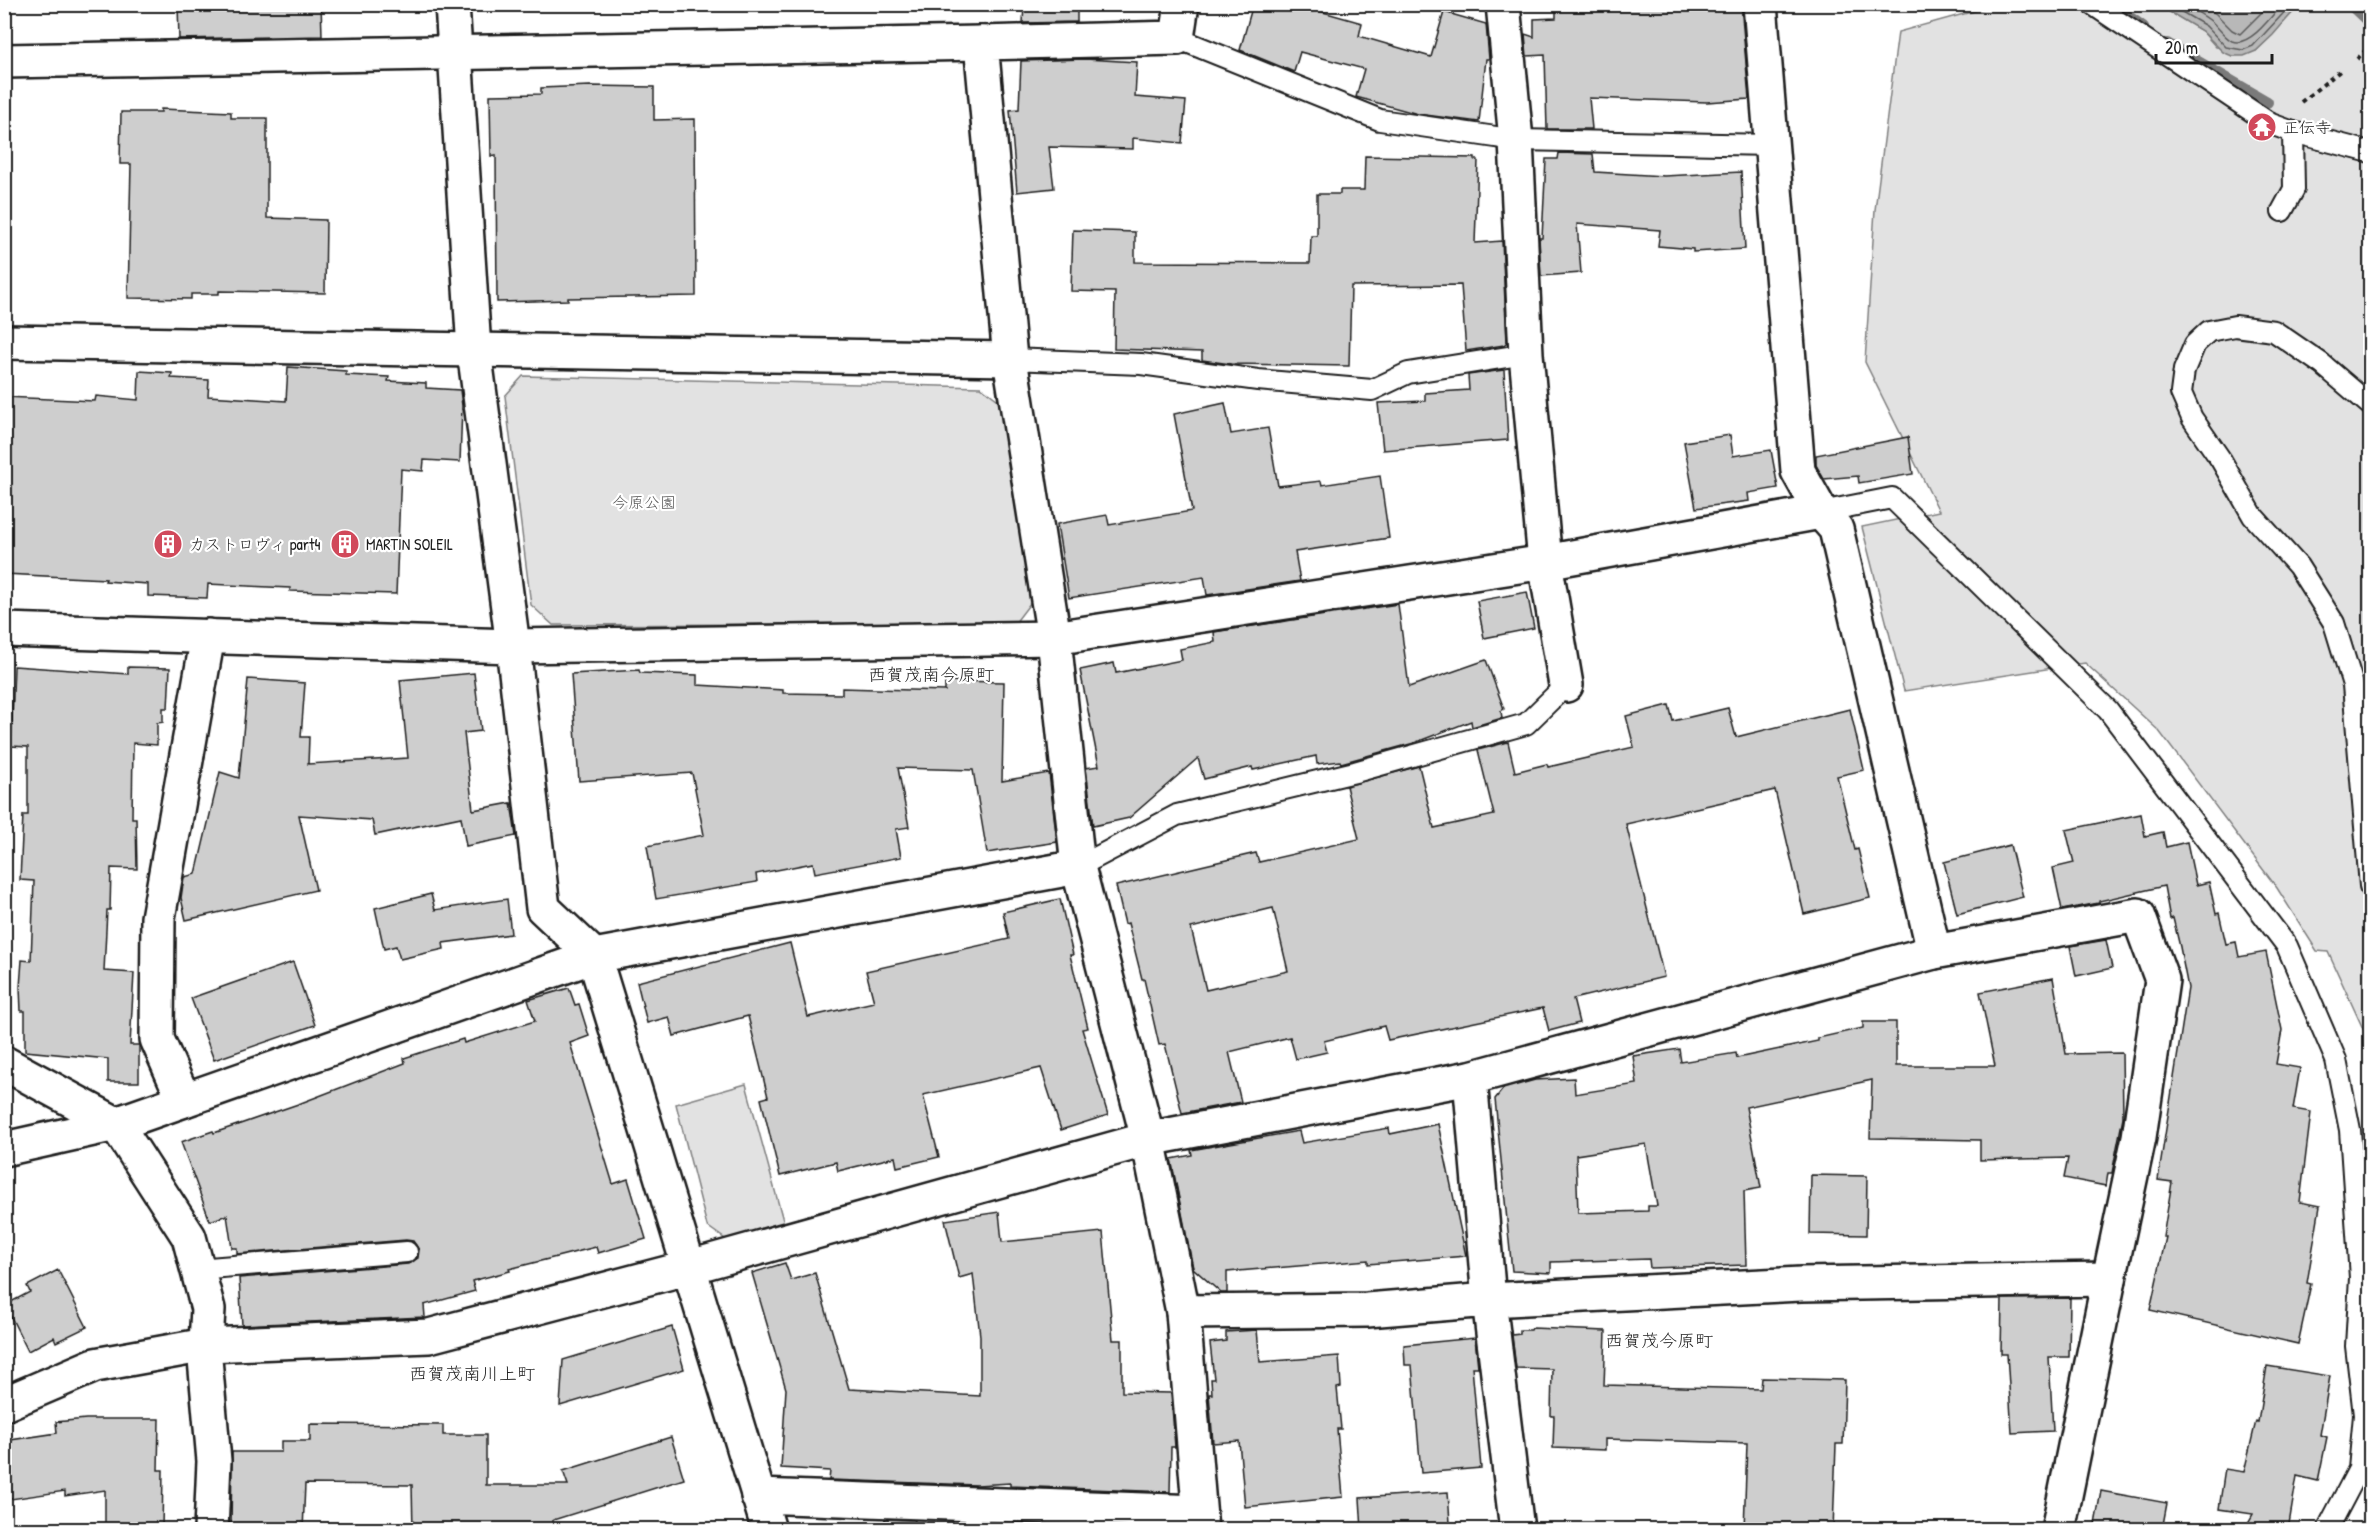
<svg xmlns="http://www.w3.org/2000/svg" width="2375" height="1534" font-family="'Patrick Hand','Klee One',sans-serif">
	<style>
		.green { fill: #e2e2e2; stroke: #7f7f7f; stroke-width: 1.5 }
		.water { fill: #b8b8b8; stroke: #7a7a7a; stroke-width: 1.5 }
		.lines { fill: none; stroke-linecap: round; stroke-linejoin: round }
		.shore { stroke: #5a5a5a; stroke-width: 1.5 }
		.stream { stroke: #7a7a7a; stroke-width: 12 }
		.building { fill: #cecece; stroke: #1c1c1c; stroke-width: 1.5; fill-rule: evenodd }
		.service-casing { stroke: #1c1c1c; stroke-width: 24 }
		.minor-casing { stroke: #1c1c1c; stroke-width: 38 }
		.path { stroke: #1c1c1c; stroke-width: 4; stroke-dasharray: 4.5 4.5; stroke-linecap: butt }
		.service { stroke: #fff; stroke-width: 20 }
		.minor { stroke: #fff; stroke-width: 33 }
		.labels { text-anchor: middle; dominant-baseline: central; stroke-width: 4.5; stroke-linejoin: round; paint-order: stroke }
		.poi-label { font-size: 16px; fill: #1c1c1c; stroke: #fff; text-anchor: start }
		.park-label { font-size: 16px; fill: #575757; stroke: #fff }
		.neighbourhood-label { font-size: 18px; fill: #1c1c1c; stroke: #fff }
	</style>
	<rect width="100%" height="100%" fill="#fff"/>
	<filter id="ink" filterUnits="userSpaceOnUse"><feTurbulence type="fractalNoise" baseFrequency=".0167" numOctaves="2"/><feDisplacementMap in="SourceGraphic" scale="12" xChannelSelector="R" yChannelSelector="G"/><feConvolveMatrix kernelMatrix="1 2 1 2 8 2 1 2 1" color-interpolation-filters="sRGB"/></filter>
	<g filter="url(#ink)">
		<!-- green -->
		<g class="green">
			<polygon points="1992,5 2158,5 2202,31 2216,47 2256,51 2298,7 2297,5 2370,5 2370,1064 2365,1033 2328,952 2317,951 2277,888 2159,731 2085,663 1904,691 1862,527 1939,511 1865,362 1875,210 1898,32 1982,9"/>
			<polygon points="523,376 981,387 1002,403 1031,602 1015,623 553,625 531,605 505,396"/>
			<polygon points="746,1084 784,1224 728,1241 707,1226 676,1104"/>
		</g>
		<!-- water -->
		<polygon class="water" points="2158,5 2299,5 2273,35 2256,51 2244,56 2232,56 2223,52 2202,31"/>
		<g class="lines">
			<!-- shore -->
			<g class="shore">
				<polyline points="2168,4 2206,26 2226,47 2243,50 2253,46 2292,4"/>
				<path d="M2184,4C2193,10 2204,15 2212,22C2219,28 2224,37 2232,41C2249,48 2272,16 2282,4"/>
				<polyline points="2201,4 2216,14 2232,30 2240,34 2270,4"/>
			</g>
			<!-- stream -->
			<g class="stream">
				<polyline points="2111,4 2143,27"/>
				<polyline points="2350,4 2370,23"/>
				<polyline points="2167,44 2267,102"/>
			</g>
		</g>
		<!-- building -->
		<g class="building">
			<polygon points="178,4 321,4 322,36 179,39"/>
			<polygon points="1024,4 1077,4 1077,22 1023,23"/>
			<polygon points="1253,4 1295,4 1362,23 1359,36 1431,57 1444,12 1486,24 1489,59 1486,59 1479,122 1418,114 1356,97 1364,69 1300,52 1294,72 1240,50"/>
			<polygon points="1556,4 1741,4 1749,99 1707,102 1589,98 1592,129 1547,129 1545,55 1527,56 1525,34 1534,37 1534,19 1556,18"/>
			<polygon points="1085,59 1137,62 1135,97 1186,101 1182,143 1133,138 1133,149 1049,147 1054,188 1017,192 1010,110 1019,109 1021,61"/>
			<polygon points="590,86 654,87 654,120 695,119 696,296 568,298 568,300 497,302 496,155 491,156 490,95 541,94 541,88"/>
			<polygon points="161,109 231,112 231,118 267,118 267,218 326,220 325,293 219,291 219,294 191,294 191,299 128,298 131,164 120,164 121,112 161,112"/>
			<polygon points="1559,153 1593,154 1595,172 1664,176 1741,172 1745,249 1693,252 1693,249 1658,246 1660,230 1577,224 1581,273 1541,276 1539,238 1542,238 1546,159 1558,159"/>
			<polygon points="1365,156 1475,158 1475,160 1478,160 1475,243 1502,241 1507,342 1504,345 1466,351 1461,285 1351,286 1349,366 1231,364 1202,360 1202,352 1114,349 1115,292 1071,291 1073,230 1135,232 1135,262 1310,263 1311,236 1317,236 1317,194 1340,194 1340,190 1364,190"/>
			<polygon points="288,367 346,371 346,375 389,377 388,381 426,383 426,388 460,390 462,406 460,462 424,460 423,471 401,469 396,594 290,591 290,588 208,584 207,598 148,596 148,584 105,581 106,579 4,574 4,397 95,401 96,396 138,400 139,371 172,373 171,378 209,380 208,396 286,401"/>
			<polygon points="1504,370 1508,440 1383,450 1378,403 1425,401 1425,393 1469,390 1468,375"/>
			<polygon points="1225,403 1231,434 1268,428 1278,486 1321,481 1322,485 1380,476 1389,538 1295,552 1300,581 1207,595 1204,577 1069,598 1057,524 1107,515 1109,525 1192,511 1174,414"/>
			<polygon points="1730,435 1733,456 1771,450 1778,488 1748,493 1749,501 1696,508 1684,442"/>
			<polygon points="1908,437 1913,474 1859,483 1858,476 1824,479 1816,465 1816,455"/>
			<polygon points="1527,592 1534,628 1484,638 1477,601"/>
			<polygon points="1398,604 1409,687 1486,660 1504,709 1501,711 1502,718 1472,727 1471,721 1414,743 1341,763 1340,761 1317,764 1316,756 1253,770 1252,767 1204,779 1198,758 1129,818 1093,826 1086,768 1099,766 1080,670 1114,663 1116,673 1182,660 1180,649 1215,642 1214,632"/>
			<polygon points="14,666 128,674 128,667 170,668 168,708 163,708 163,722 157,723 157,745 133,743 132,818 136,818 137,869 111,868 110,910 107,910 104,971 134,973 130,1045 139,1045 139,1082 108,1082 108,1059 25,1051 25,1011 21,1011 20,987 22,960 31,961 34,881 20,880 23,815 28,815 28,747 11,746"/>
			<polygon points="639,670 640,673 697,675 697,685 783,690 783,693 842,694 842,688 945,691 945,681 1004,682 1002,781 1049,773 1057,842 987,853 973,770 898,768 909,827 896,829 901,857 815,873 813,863 756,874 757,882 656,899 647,846 704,835 692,773 579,781 571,674"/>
			<polygon points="474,673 481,731 464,733 473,810 511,803 516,836 466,846 461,817 375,835 372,820 299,815 316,890 186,920 181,898 184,877 196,874 220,772 239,778 248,679 305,683 301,737 309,737 308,764 408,758 400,680"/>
			<path d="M1669,705L1673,721L1728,708L1736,737L1850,709L1864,770L1837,776L1855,850L1858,849L1870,898L1804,914L1775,790L1626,824L1664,977L1573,999L1579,1023L1549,1031L1543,1008L1388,1040L1384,1026L1324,1041L1327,1052L1296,1059L1290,1037L1229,1052L1241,1102L1182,1113L1165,1044L1159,1045L1144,979H1142L1128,923L1125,924L1116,886L1256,853L1259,862L1359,839L1346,786L1419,766L1434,828L1494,815L1478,750L1508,742L1515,772L1547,764L1548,767L1634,747L1626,716ZM1273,908L1288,971L1206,990L1191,928Z"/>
			<polygon points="2141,814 2145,836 2163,832 2166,847 2187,842 2196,885 2209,882 2216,914 2219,913 2226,944 2236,942 2239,957 2266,952 2282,1030 2276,1064 2300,1068 2293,1109 2311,1112 2300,1202 2320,1206 2307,1283 2311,1284 2298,1344 2150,1310 2166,1237 2163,1237 2172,1182 2158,1180 2188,988 2180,947 2173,918 2170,919 2164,886 2099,901 2099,903 2062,910 2053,868 2074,863 2066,830"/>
			<polygon points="2010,845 2023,897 1957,914 1944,862"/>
			<polygon points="431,894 435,910 507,899 511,934 443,943 444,949 400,959 396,946 384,949 375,908"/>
			<polygon points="1060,899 1073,955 1070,955 1088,1028 1082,1029 1108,1115 1061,1130 1041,1068 923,1095 939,1157 897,1167 895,1157 838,1171 836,1162 780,1176 761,1099 768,1097 748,1016 674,1036 669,1017 647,1023 637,982 790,943 808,1017 874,1002 866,971 1009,939 1003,912"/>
			<polygon points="2106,940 2112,968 2076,976 2070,946"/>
			<polygon points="293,962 315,1025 214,1060 191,998"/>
			<path d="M2053,978L2066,1054L2122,1053L2123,1117L2112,1173H2108L2106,1186L2064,1178L2068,1158L1980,1160V1140L1870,1138L1872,1080L1746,1107L1761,1188L1744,1191L1746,1265L1650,1268L1649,1259L1551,1262V1273L1512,1271L1495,1099L1503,1089L1535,1080L1574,1078L1575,1094L1637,1084L1633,1056L1679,1049L1681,1062L1736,1053L1737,1058L1818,1041V1038L1863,1028V1022H1896V1066H1995L1980,992ZM1646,1144L1657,1206H1648V1211L1578,1213L1576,1155Z"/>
			<polygon points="569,988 575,1005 579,1004 589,1036 570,1043 613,1184 628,1179 646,1239 598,1253 596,1247 509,1269 510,1271 472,1281 475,1291 424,1305 425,1317 242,1325 239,1278 408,1264 418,1258 419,1250 413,1241 406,1240 237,1254 237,1248 232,1248 227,1215 210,1221 181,1142 213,1131 214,1133 301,1103 405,1063 404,1058 463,1039 464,1043 535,1021 528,1000"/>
			<polygon points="1438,1124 1466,1256 1368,1264 1368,1260 1227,1272 1227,1293 1221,1293 1193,1268 1171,1159 1192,1155 1191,1150 1299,1131 1302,1143 1389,1128 1390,1134"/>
			<polygon points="1811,1175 1867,1176 1866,1235 1810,1234"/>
			<polygon points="999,1212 1002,1242 1103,1232 1113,1340 1122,1340 1122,1392 1171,1393 1175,1447 1171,1447 1170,1492 1010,1486 1010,1483 977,1485 829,1480 830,1471 781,1468 786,1389 752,1273 785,1263 791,1280 815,1273 849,1389 980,1396 980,1336 973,1274 959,1278 945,1220"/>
			<polygon points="58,1270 87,1327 56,1342 54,1337 28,1351 5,1305 30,1292 27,1286"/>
			<polygon points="2070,1298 2069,1357 2049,1357 2053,1431 2012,1433 2007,1354 2001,1354 2002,1299"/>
			<polygon points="672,1327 684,1369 560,1406 563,1360"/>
			<polygon points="1532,1328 1606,1331 1604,1385 1761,1389 1762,1378 1845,1380 1843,1444 1836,1444 1833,1530 1744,1530 1747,1443 1605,1439 1605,1450 1553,1448 1554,1416 1551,1416 1552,1369 1516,1368 1512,1335 1520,1334 1520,1330 1531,1330"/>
			<polygon points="1257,1330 1260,1362 1339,1356 1341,1387 1337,1388 1341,1429 1337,1429 1343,1497 1245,1507 1239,1441 1213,1443 1209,1394 1212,1394 1211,1379 1214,1379 1210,1343 1226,1341 1226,1332"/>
			<polygon points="1475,1338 1478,1367 1472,1367 1481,1468 1421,1473 1412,1365 1405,1365 1404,1345"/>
			<polygon points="2267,1366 2330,1376 2320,1435 2327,1437 2318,1481 2297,1476 2288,1530 2244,1530 2253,1514 2219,1509 2225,1469 2244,1472 2256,1421 2258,1422"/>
			<polygon points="86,1419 159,1419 158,1470 163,1470 162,1530 105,1530 105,1490 65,1496 65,1491 4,1500 4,1441 57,1433 56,1422"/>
			<polygon points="310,1424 443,1425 443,1435 486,1435 486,1485 568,1485 563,1471 671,1437 684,1479 553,1520 553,1530 413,1530 412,1485 305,1484 303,1530 231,1530 232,1452 281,1452 281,1441 310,1441"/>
			<polygon points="2101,1491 2167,1503 2162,1530 2094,1530"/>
			<polygon points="1448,1492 1450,1523 1390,1527 1391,1530 1362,1530 1360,1498"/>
			<polygon points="885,1519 915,1520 914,1530 884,1530"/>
		</g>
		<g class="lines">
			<!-- service casing -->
			<g class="service-casing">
				<g id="service">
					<polyline points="2092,4 2271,124 2293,132 2370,152"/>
					<polyline points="1177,38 1380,120 1516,140 1772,145"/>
					<polyline points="2282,211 2294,189 2293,132"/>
					<polyline points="1010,359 1141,364 1258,380 1372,390 1408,373 1526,354"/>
					<polyline points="2370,405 2322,364 2274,331 2235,326 2209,331 2195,344 2184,370 2181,393 2192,418 2221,460 2253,516 2298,566 2334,623 2353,685 2370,886"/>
					<polyline points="1821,512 1892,498 2108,710 2287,946 2336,1060 2350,1130 2360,1278 2356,1346 2364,1415 2359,1469 2327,1530"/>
					<polyline points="1078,867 1177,815 1355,772 1526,724 1566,685"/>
					<polyline points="197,1269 407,1252"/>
				</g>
			</g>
			<!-- minor casing -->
			<g class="minor-casing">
				<g id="minor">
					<polyline points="452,4 474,350 513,646 543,908 594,956 769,1530"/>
					<polyline points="1182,4 1177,38 981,43 1010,359 1054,638 1078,867 1148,1139 1183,1312 1201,1530"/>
					<polyline points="1503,4 1516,140 1526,354 1545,562 1566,685"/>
					<polyline points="4,61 981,43"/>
					<polyline points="4,342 1010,359"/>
					<polyline points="1821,512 1836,529 1934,952"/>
					<polyline points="4,630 513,646 1054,638 1545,562 1821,512 1798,471 1760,4"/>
					<polyline points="4,1063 116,1124 594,956 1078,867"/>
					<polyline points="184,1100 157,1039 158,918 208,636"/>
					<polyline points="4,1149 116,1124 189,1237 208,1309 205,1359 214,1461 211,1530"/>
					<polyline points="1183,1312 1367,1310 1489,1300 1517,1530"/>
					<polyline points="4,1404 95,1365 206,1345 429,1336 690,1267 1148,1139 1470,1078 1934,952 2138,915 2162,980 2139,1137 2109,1279 1801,1284 1489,1300 1470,1078"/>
					<polyline points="758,1496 1199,1512"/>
					<polyline points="2058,1530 2109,1279"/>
				</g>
			</g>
			<!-- path -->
			<g class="path">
				<polyline points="2357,59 2370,46"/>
				<polyline points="2301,102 2340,71"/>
			</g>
			<!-- service -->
			<use href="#service" class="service"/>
			<!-- minor -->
			<use href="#minor" class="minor"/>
		</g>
	</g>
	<!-- icons -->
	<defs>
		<g id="temple-disc" transform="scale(1.5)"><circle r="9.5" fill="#d1495b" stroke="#fff"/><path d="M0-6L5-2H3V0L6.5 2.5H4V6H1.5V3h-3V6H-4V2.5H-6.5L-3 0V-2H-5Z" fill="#fff"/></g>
		<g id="building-disc" transform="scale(1.5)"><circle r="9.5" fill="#d1495b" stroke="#fff"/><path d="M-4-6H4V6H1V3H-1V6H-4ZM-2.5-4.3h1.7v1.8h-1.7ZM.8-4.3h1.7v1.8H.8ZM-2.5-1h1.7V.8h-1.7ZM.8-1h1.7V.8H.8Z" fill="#fff"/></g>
	</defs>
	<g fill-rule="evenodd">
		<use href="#temple-disc" x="2262" y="127"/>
		<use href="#building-disc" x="168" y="544"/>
		<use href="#building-disc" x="345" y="544"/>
	</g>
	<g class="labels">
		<!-- poi labels -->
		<g class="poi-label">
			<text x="2283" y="127">正伝寺</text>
			<text x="189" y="544">カストロヴィ part4</text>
			<text x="366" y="544">MARTIN SOLEIL</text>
		</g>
		<!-- park labels -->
		<g class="park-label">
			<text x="644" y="502">今原公園</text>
		</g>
		<!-- neighbourhood labels -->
		<g class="neighbourhood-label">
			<text x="931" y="674">西賀茂南今原町</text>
			<text x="1659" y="1340">西賀茂今原町</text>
			<text x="472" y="1373">西賀茂南川上町</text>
		</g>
	</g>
	<!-- margin -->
	<rect width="2375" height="1534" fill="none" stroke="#fff" stroke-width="24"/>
	<rect x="12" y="12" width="2351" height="1510" fill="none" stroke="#1c1c1c" stroke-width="2" filter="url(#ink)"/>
	<!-- scale -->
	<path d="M2156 54v9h116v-9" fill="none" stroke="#1c1c1c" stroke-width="3"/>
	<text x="2165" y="54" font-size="18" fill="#1c1c1c" stroke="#ffffff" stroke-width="4.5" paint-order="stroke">20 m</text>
</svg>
